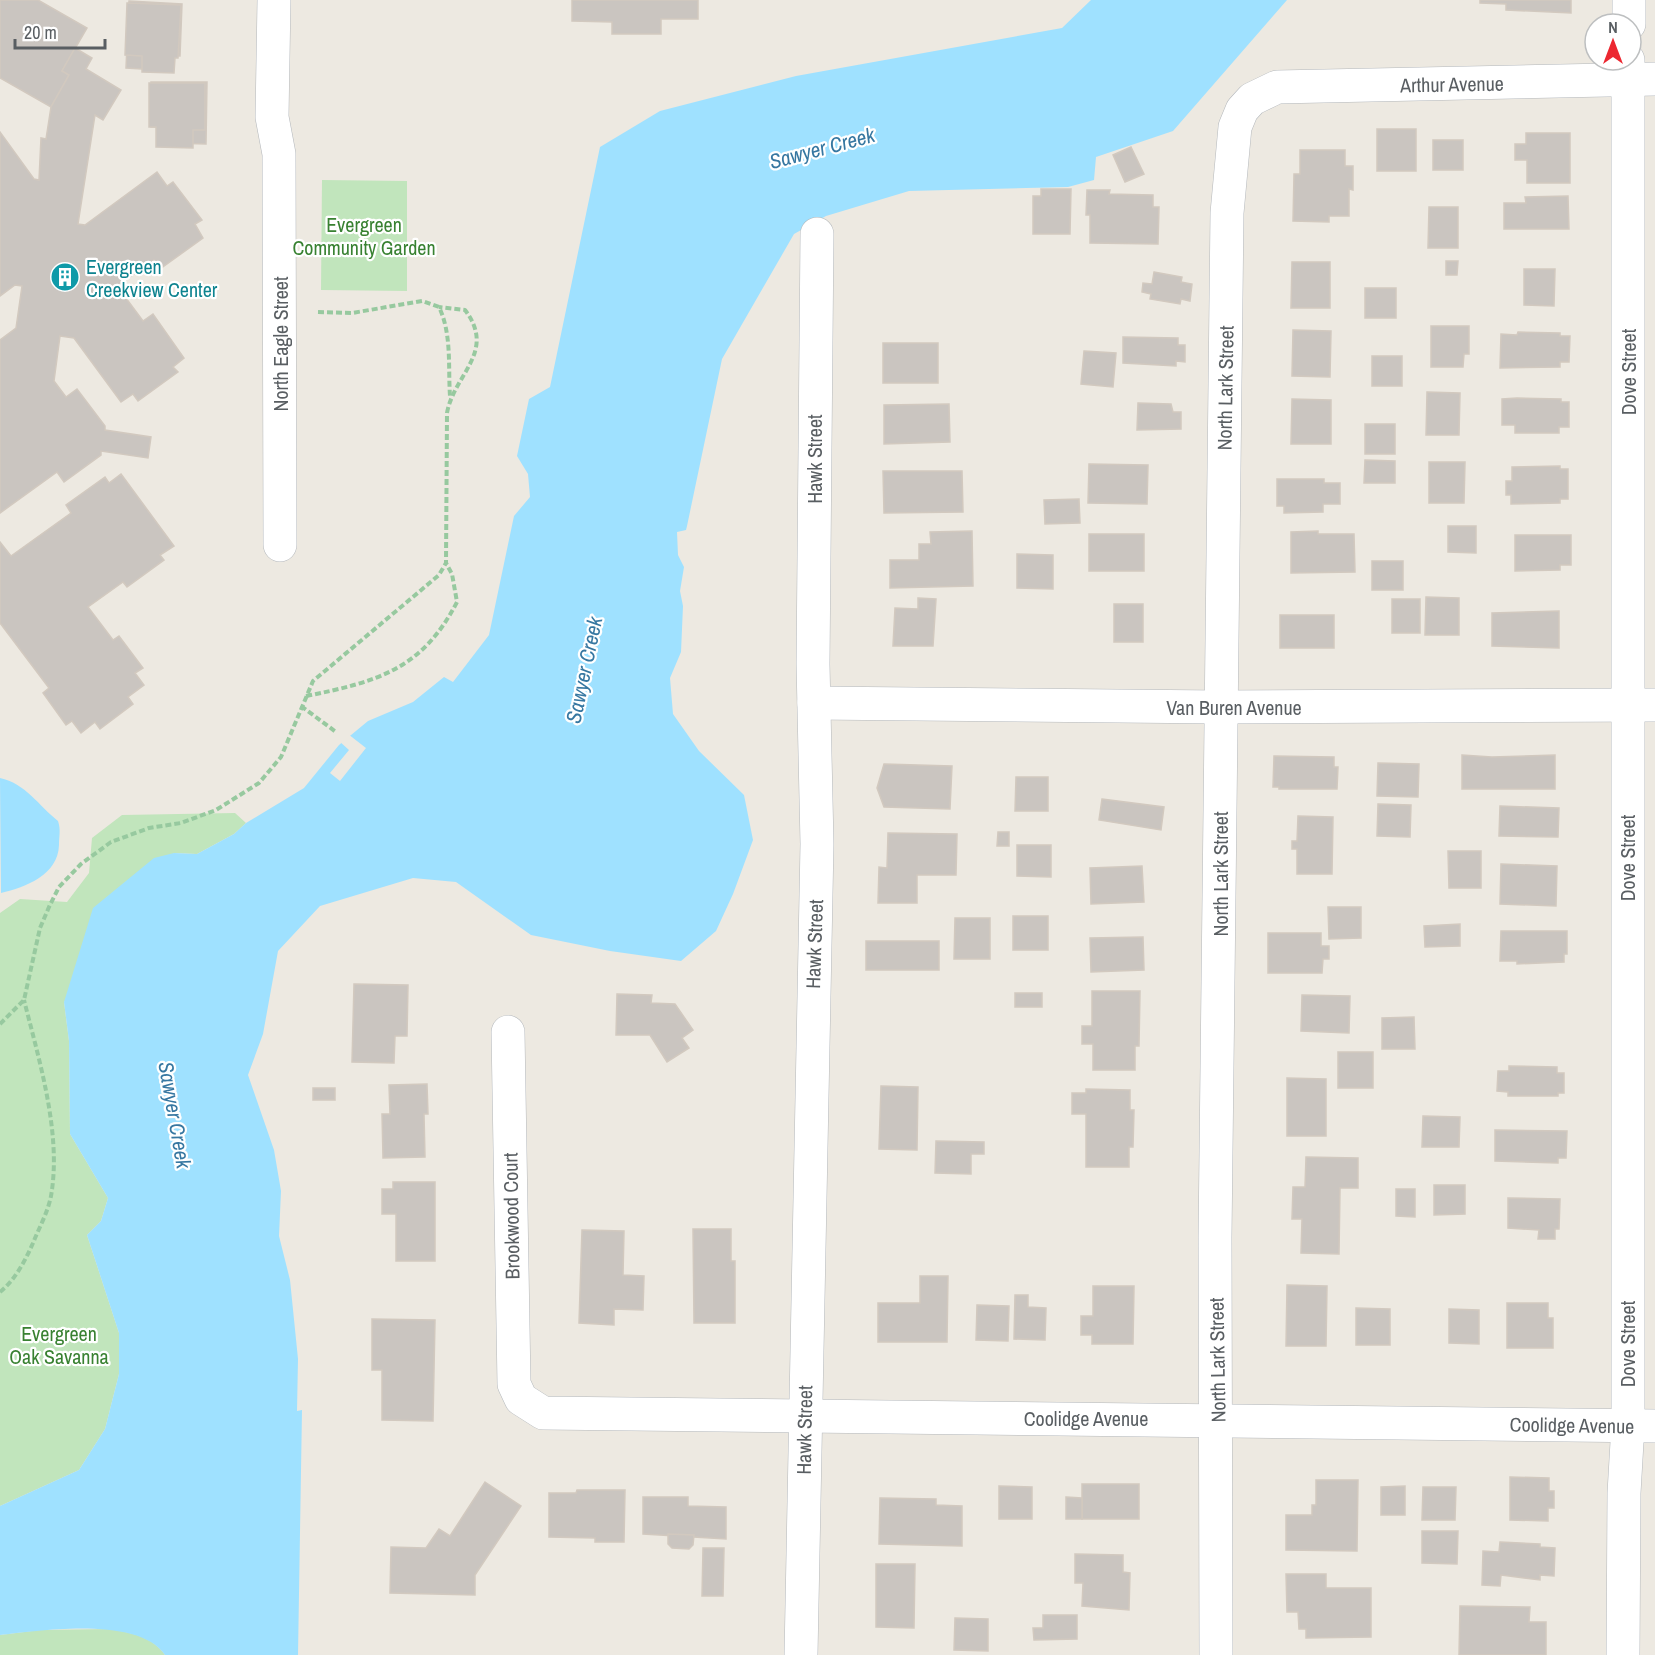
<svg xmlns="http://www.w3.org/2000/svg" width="1655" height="1655" font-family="'Archivo Narrow',sans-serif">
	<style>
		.green { fill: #c1e5bc }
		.water { fill: #9fe1ff }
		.pier { fill: #ede9e1 }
		.building { fill: #cac5c0; stroke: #d2c9bf; stroke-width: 1.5 }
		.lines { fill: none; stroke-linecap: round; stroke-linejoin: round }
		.minor-casing { stroke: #b4b8bc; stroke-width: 34 }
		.path { stroke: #97c99f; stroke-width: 4; stroke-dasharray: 6 3; stroke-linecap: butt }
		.minor { stroke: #fff; stroke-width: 33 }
		.labels { text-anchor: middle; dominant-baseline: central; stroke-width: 4.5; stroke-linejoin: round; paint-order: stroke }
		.street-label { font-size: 20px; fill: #595e62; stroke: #fff }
		.park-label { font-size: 20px; fill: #388131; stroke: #fff }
		.culture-label { font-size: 20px; fill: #0d838f; stroke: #fff; text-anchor: start }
		.water-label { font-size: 21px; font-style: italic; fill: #3677a1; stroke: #fff }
	</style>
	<rect width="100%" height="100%" fill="#ede9e1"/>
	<!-- green -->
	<g class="green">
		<polygon points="322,180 407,181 407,291 321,290"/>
		<polygon points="235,813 246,823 234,834 197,854 174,853 64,1002 69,1041 70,1134 108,1198 101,1221 87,1235 119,1333 119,1374 105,1429 79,1470 0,1506 0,913 20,899 67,902 89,873 92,838 122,815"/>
		<path d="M110,1629C131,1633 152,1636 165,1655H0V1635L40,1630Z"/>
	</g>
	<!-- water -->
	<g class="water">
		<path d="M1091,0H1287L1173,131L1096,157L1094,180L1068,187L909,191L826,216L794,234L722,359L687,526L686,530L677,532L678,555L684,567L680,591L683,606L681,652L670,678L673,714L699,751L744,795L753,840L733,894L716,931L681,961L610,951L531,935L456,882L413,878L320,906L278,951L263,1034L248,1075L274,1150L281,1191L279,1236L290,1280L298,1359L297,1411L302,1410L298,1655H165C139,1616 42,1630 0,1635V1506L79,1470L105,1429L119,1374V1333L87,1235L101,1221L108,1198L70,1134L69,1041L64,1002L93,908L154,858L174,853L197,854L234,834L246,823L304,788L339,745L368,721L413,702L444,677L453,682L489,635L514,516L530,497L528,474L517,456L529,399L550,387L600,147L660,111L796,76L1062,28Z"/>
		<path d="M0,778C25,783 39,806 58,821C61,830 59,836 59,845C58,875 26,887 1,893Z"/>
	</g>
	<!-- pier -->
	<polygon class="pier" points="348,734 366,748 340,781 330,773 349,750 339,741"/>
	<!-- building -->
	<g class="building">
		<polygon points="0,0 38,0 87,28 62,71 69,75 51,107 0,78"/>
		<polygon points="572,0 698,0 698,19 661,19 661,34 612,34 612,22 572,21"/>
		<polygon points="1480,0 1571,0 1571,13 1506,10 1506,4 1480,3"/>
		<polygon points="129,1 182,4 180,56 159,55 158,70 126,68"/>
		<polygon points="127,3 181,5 178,58 175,58 174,73 142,72 142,56 125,55"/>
		<polygon points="75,48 92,58 86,69 121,90 103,120 95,115 78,224 85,225 157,172 167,186 173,182 202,220 195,224 203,238 160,269 154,260 117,286 143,321 153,314 184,358 173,367 178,372 138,401 133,394 121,402 74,338 60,336 54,381 66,397 77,389 105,426 105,430 151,437 148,458 101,451 101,455 64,482 57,472 0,513 0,340 16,328 22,286 15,285 0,296 0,132 34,179 39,180 41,138 46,139 51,107 69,75 62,71"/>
		<polygon points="151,82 207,82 206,144 171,143 171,127 151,127"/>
		<polygon points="149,83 205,83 205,130 193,130 193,148 156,147 156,127 149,127"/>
		<rect x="1377" y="129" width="39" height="42"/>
		<polygon points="1526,133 1570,133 1570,183 1527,183 1527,160 1515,160 1515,144 1526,144"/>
		<rect x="1433" y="140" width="30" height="30"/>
		<polygon points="1131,147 1144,174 1125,182 1113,155"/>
		<polygon points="1300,150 1345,150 1345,166 1353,166 1353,190 1349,189 1349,216 1329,216 1329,222 1293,221 1294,174 1300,174"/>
		<polygon points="1041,189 1071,189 1070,234 1033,234 1033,196 1041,196"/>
		<polygon points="1087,190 1110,190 1109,194 1153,195 1153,207 1159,207 1158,244 1090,243 1090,215 1086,215"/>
		<polygon points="1568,196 1569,229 1504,229 1504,203 1526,203 1525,197"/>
		<polygon points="1429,207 1458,207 1458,248 1428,248"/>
		<polygon points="1446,261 1458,261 1457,275 1446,275"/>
		<polygon points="1292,262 1330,262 1330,308 1291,308"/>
		<polygon points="1524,269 1555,269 1554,306 1524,305"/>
		<polygon points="1154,272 1182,277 1181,282 1192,284 1190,301 1181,299 1180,304 1150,299 1151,294 1142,292 1143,283 1152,284"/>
		<rect x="1365" y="288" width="31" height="30"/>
		<polygon points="1431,326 1469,326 1469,354 1464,354 1463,367 1431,367"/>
		<polygon points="1293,330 1331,331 1330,377 1292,376"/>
		<polygon points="1518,332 1560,333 1560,336 1570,336 1569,362 1560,362 1560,367 1500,368 1501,334 1517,335"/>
		<polygon points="1123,337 1178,338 1178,345 1185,345 1185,362 1176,361 1176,366 1123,363"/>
		<rect x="883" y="343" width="55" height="40"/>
		<polygon points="1084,351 1116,353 1113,387 1081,384"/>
		<rect x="1372" y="356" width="30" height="30"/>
		<polygon points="1427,392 1460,393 1459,435 1426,435"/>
		<polygon points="1517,398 1561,399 1561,402 1569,402 1569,427 1559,427 1559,433 1515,433 1515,425 1502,425 1502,399"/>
		<polygon points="1292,399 1331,400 1331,444 1291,444"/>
		<polygon points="1138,403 1171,404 1173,412 1181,412 1181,429 1137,430"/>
		<polygon points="949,404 950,442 884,444 884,405"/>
		<rect x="1365" y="424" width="30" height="30"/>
		<polygon points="1365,460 1395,461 1395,483 1364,483"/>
		<polygon points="1429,462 1465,462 1464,503 1429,503"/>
		<polygon points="1089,464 1148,465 1147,504 1088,503"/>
		<polygon points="1560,466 1560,469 1568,469 1568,499 1560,499 1560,503 1511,504 1511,495 1506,495 1506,481 1512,481 1512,467"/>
		<polygon points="883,471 962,471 963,512 884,513"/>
		<polygon points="121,474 174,546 160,555 164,560 127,587 123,582 88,607 113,640 119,636 143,668 135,673 144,685 128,697 133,704 100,729 95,722 81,733 72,721 66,725 43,693 49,688 0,623 0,542 11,556 71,513 66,505 105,477 109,483"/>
		<polygon points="1277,479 1324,479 1324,483 1340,483 1340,504 1323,504 1323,512 1284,513 1284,506 1277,506"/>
		<polygon points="1079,499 1080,523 1045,524 1044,500"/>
		<polygon points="1448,526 1476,526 1476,553 1448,552"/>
		<polygon points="972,531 973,586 890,588 890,560 919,560 919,544 931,544 930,532"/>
		<polygon points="1318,531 1318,534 1354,534 1355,572 1291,573 1291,532"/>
		<rect x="1089" y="534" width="55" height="37"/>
		<polygon points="1515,535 1571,535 1571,565 1560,565 1560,570 1515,571"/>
		<polygon points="1017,554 1053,555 1053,589 1017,588"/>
		<rect x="1372" y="561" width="31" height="29"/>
		<polygon points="1426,597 1459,598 1459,635 1425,635"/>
		<polygon points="918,598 936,599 933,646 893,646 895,608 918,609"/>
		<rect x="1392" y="599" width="28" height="34"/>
		<rect x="1114" y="604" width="29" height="38"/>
		<polygon points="1559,611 1559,648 1492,646 1492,613"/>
		<rect x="1280" y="615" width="54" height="33"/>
		<polygon points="1462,755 1492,757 1555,755 1555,789 1462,789"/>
		<polygon points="1274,756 1334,757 1334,767 1338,767 1337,789 1279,789 1279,787 1273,787"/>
		<polygon points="1378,763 1419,764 1418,797 1377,796"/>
		<polygon points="884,764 952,766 950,809 884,807 877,788"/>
		<polygon points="1016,777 1048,777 1048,811 1015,811"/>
		<polygon points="1102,799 1164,807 1161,830 1099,820"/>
		<polygon points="1378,804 1411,805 1410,837 1377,836"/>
		<polygon points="1500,806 1559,808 1558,837 1499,836"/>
		<polygon points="1298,816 1333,817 1332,874 1297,874 1297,849 1292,849 1292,841 1297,841"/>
		<polygon points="998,832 1009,832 1009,846 997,846"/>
		<polygon points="888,833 957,834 956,875 917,875 917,903 878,903 879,867 887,868"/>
		<polygon points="1017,845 1051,845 1051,877 1017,876"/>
		<polygon points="1448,851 1481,851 1481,888 1449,888"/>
		<polygon points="1501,864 1557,866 1556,906 1500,904"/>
		<polygon points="1142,866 1144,902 1091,904 1090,868"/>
		<polygon points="1328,907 1361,907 1361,938 1329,939"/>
		<rect x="1013" y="916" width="35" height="34"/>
		<polygon points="955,918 990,918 990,959 954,959"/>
		<polygon points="1460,924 1460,946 1425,947 1424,926"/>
		<polygon points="1501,931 1567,931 1567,954 1564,954 1564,962 1517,964 1517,961 1500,961"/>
		<polygon points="1268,933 1321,933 1321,946 1329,946 1329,959 1323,959 1322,973 1268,973"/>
		<polygon points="1143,937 1144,970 1091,972 1090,938"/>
		<rect x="866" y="941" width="73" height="29"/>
		<polygon points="354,984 408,985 407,1036 395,1036 394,1063 352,1062"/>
		<polygon points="1092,991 1140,991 1139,1046 1135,1046 1135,1070 1093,1070 1093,1044 1082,1044 1082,1026 1092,1026"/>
		<rect x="1015" y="993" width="27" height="14"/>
		<polygon points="617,994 652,995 651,1003 675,1004 693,1030 682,1038 689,1048 667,1062 650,1035 616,1035"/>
		<polygon points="1302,995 1350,996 1349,1033 1301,1031"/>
		<polygon points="1414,1017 1415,1049 1382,1049 1382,1018"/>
		<rect x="1338" y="1052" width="35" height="36"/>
		<polygon points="1509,1066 1557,1067 1557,1073 1564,1073 1564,1093 1558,1093 1558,1096 1508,1096 1508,1092 1497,1091 1498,1071 1509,1071"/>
		<polygon points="1287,1078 1326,1079 1326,1136 1287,1136"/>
		<polygon points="427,1084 428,1114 424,1114 425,1157 383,1158 382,1114 390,1114 389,1085"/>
		<polygon points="881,1086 918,1087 917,1150 879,1149"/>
		<rect x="313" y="1088" width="22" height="12"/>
		<polygon points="1086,1089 1130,1090 1130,1110 1134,1110 1133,1147 1129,1147 1129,1167 1086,1167 1086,1114 1072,1114 1072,1093 1086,1093"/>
		<polygon points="1423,1116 1460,1117 1459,1147 1422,1147"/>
		<polygon points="1495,1130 1567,1131 1566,1158 1558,1158 1558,1163 1495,1161"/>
		<polygon points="936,1141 984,1142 984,1154 971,1154 971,1174 935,1173"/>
		<polygon points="1306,1157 1358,1158 1358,1188 1340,1188 1339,1254 1301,1253 1302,1219 1292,1219 1293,1187 1305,1187"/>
		<polygon points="393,1182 435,1182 435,1261 396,1261 396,1214 382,1214 382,1189 393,1189"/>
		<polygon points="1434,1185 1465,1185 1465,1214 1434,1215"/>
		<polygon points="1396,1189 1415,1189 1415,1217 1396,1216"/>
		<polygon points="1508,1198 1560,1199 1559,1229 1555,1229 1555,1239 1538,1239 1539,1230 1508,1228"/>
		<polygon points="693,1229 731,1229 731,1261 735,1261 735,1323 694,1323"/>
		<polygon points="582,1230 624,1231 623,1275 644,1276 643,1310 614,1309 614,1325 579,1323"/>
		<polygon points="920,1276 948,1276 947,1342 878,1342 878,1303 920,1303"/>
		<polygon points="1287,1285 1327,1286 1326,1346 1286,1346"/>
		<polygon points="1093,1286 1134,1286 1133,1344 1092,1344 1092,1335 1081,1335 1081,1316 1093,1316"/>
		<polygon points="1015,1295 1028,1295 1028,1307 1046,1308 1045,1340 1014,1339"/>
		<polygon points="1507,1303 1548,1303 1548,1318 1553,1318 1553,1348 1507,1348"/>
		<polygon points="977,1305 1009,1306 1008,1341 976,1340"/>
		<polygon points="1356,1308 1390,1309 1390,1345 1356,1345"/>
		<polygon points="1449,1309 1479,1310 1479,1344 1449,1343"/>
		<polygon points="372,1319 435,1320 433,1421 382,1420 382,1370 372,1370"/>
		<polygon points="1510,1477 1549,1478 1549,1491 1554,1491 1554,1508 1548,1508 1548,1521 1510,1520"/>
		<polygon points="1316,1480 1358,1480 1357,1551 1286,1550 1286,1515 1312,1515 1312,1505 1316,1505"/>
		<polygon points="485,1482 521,1506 475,1575 475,1595 390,1593 391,1547 426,1548 439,1529 450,1536"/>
		<rect x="1082" y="1484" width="57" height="35"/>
		<polygon points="999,1486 1032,1487 1032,1519 999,1519"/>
		<polygon points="1405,1486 1405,1515 1381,1515 1381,1487"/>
		<polygon points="1423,1487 1456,1487 1455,1520 1422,1520"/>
		<polygon points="577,1490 625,1490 624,1542 595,1542 595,1538 549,1537 549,1493 576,1493"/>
		<polygon points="643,1497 688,1497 688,1506 726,1507 726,1539 643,1534"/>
		<polygon points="1066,1497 1082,1498 1082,1519 1066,1519"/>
		<polygon points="880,1498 936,1499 936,1505 962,1506 962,1546 879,1544"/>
		<polygon points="1422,1531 1458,1531 1457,1564 1422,1563"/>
		<polygon points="668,1534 694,1535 693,1545 689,1549 672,1548 668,1544"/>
		<polygon points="1500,1542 1540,1544 1540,1547 1555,1548 1554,1576 1540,1575 1540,1580 1501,1575 1500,1586 1482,1585 1483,1551 1499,1552"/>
		<polygon points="703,1548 724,1548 723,1596 702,1596"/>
		<polygon points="1075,1554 1123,1555 1123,1572 1130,1573 1129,1610 1082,1606 1083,1583 1075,1583"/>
		<polygon points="876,1564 915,1564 914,1628 876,1627"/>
		<polygon points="1286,1574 1326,1574 1326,1588 1371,1588 1371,1637 1306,1638 1306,1629 1299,1629 1298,1612 1287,1612"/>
		<polygon points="1460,1606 1530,1607 1529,1622 1546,1622 1546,1655 1459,1655"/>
		<polygon points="1043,1615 1077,1615 1077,1639 1034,1640 1033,1628 1043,1628"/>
		<polygon points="955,1618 988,1619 988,1651 954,1650"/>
	</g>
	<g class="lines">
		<!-- minor casing -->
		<g class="minor-casing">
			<g id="minor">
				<polyline points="274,0 272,117 279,154 280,545"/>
				<polyline points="1629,24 1629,0"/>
				<polyline points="814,703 1219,707 1655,705"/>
				<polyline points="508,1032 514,1384 521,1399 543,1413 1655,1426"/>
				<polyline points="801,1655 817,844 813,664 817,234"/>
				<polyline points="1216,1655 1215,1238 1227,213 1235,127 1242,110 1252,99 1277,87 1655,79"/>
				<polyline points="1623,1655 1624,1493 1628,1425 1628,60"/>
			</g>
		</g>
		<!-- path -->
		<g class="path">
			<path d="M318,312L352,313L422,301L439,307C452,334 448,367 450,396"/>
			<path d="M306,696C376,682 422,670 457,602L452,574L446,563"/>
			<polyline points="301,706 336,732"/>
			<path d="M0,1024L24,1000L40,928L49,907L59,887L81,864L111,842L149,828L181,823L216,810L259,783L281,757L313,681L439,575L446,563L447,413C454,374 497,352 465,310L439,307"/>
			<path d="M0,1292C15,1280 25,1261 33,1243C39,1228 48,1212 51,1196C62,1134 39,1060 24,1000"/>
		</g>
		<!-- minor -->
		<use href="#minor" class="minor"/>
	</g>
	<!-- icons -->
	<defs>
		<g id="building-disc" transform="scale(1.5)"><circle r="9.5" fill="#0f9aa8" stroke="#fff"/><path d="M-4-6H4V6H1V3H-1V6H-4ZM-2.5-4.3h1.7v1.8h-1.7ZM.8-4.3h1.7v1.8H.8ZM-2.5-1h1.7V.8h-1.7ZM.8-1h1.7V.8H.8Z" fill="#fff"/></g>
	</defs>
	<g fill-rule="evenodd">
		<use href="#building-disc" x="65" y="277"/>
	</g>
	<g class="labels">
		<!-- street labels -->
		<g class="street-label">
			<text transform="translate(1452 84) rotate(-1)">Arthur Avenue</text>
			<text transform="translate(280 344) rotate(-90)">North Eagle Street</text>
			<text transform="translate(1628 372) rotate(-90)">Dove Street</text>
			<text transform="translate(1225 388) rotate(-89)">North Lark Street</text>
			<text transform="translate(814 459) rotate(-90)">Hawk Street</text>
			<text x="1234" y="707">Van Buren Avenue</text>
			<text transform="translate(1627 858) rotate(-90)">Dove Street</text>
			<text transform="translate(1220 874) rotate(-90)">North Lark Street</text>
			<text transform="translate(814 944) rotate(-88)">Hawk Street</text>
			<text transform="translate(511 1216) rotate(-91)">Brookwood Court</text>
			<text transform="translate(1627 1344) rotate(-90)">Dove Street</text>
			<text transform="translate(1217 1360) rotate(-91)">North Lark Street</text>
			<text x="1086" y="1418">Coolidge Avenue</text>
			<text transform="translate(1572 1425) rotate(1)">Coolidge Avenue</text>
			<text transform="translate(804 1430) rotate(-89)">Hawk Street</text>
		</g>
		<!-- park labels -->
		<g class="park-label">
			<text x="364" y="224">Evergreen<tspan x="364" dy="23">Community Garden</tspan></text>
			<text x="59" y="1333">Evergreen<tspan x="59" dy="23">Oak Savanna</tspan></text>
		</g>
		<!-- culture labels -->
		<g class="culture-label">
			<text x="86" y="266">Evergreen<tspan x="86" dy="23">Creekview Center</tspan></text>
		</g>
		<!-- water labels -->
		<g class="water-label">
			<text transform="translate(822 148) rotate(-15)">Sawyer Creek</text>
			<text transform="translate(584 670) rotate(-78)">Sawyer Creek</text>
			<text transform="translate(175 1115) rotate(80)">Sawyer Creek</text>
		</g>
	</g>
	<!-- north arrow -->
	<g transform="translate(1613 42)"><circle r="28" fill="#ffffff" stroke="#bdbfc0" stroke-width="1.5"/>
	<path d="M0-4.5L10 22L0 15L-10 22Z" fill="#ec2730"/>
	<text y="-9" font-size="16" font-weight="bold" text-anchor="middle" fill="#595e62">N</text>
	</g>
	<!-- scale -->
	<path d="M15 39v9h90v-9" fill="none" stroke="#595e62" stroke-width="3"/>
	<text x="24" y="39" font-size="18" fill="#595e62" stroke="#ffffff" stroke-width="4.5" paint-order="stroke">20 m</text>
</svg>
